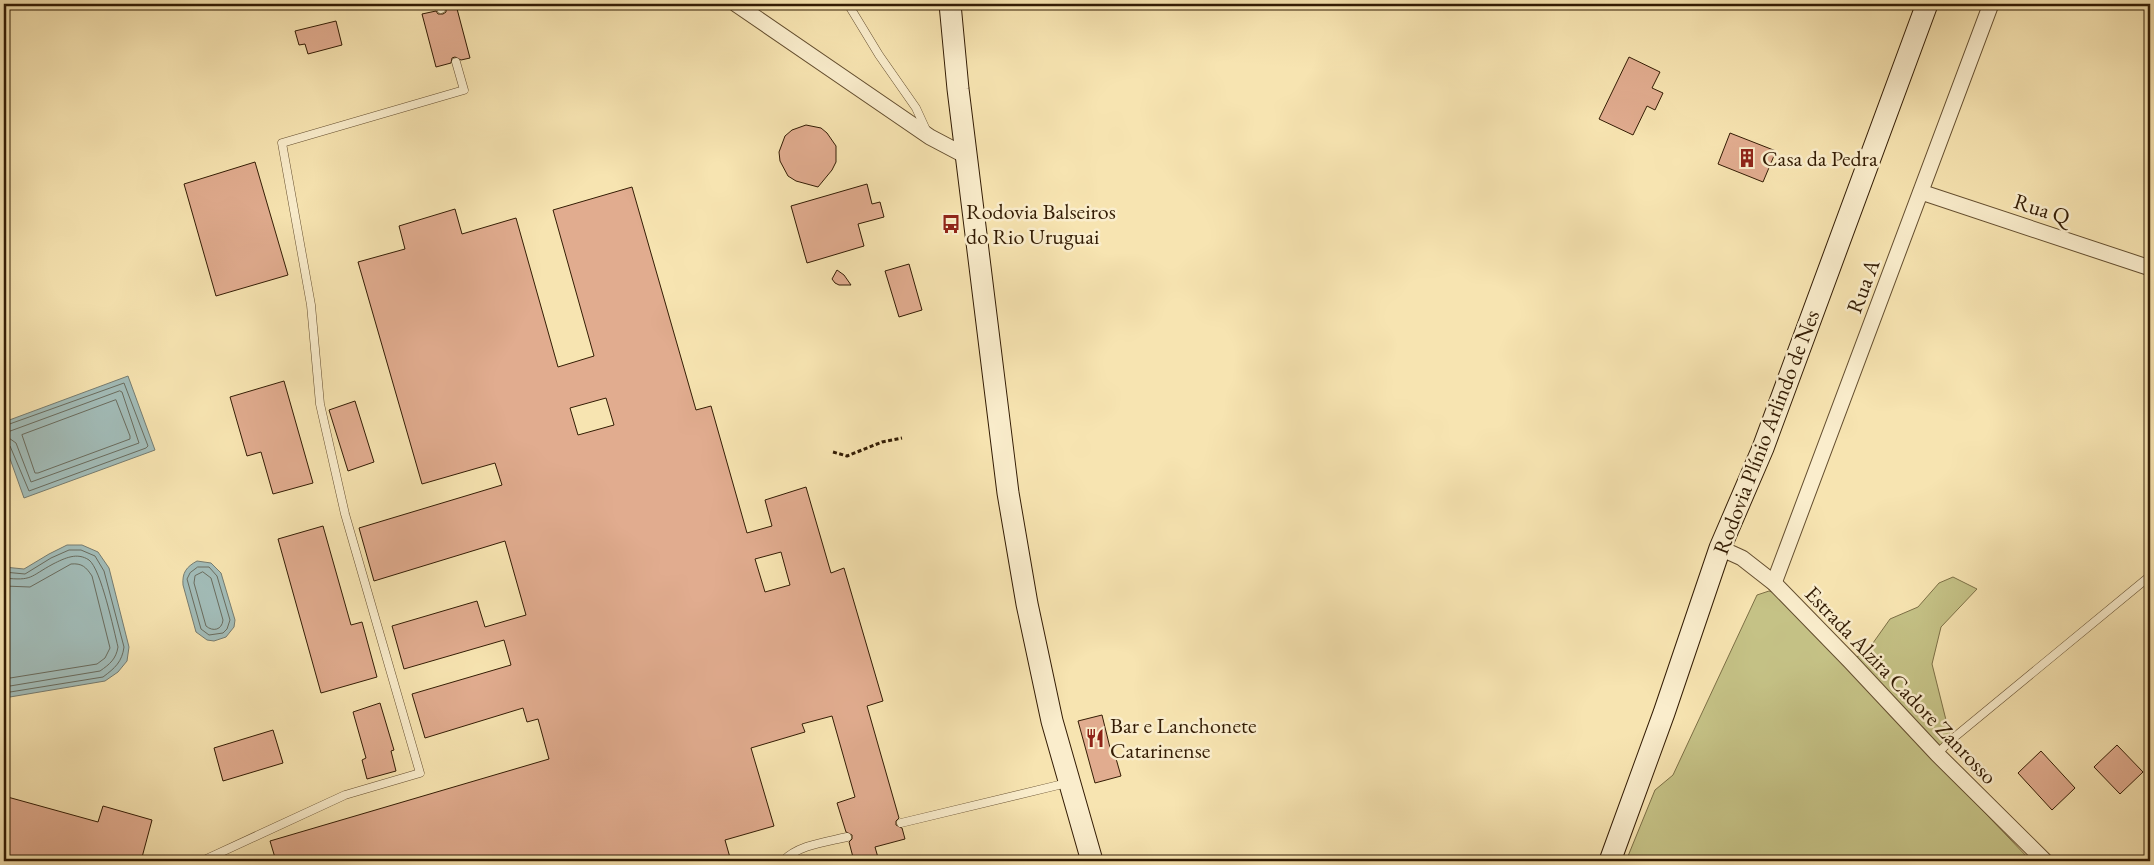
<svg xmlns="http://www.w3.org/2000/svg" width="2154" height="865" font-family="'EB Garamond',serif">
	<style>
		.green { fill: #c5c286; stroke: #7c6f45 }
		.water { fill: #a2bcb8; stroke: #767c70 }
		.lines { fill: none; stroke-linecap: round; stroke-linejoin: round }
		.shore { stroke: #6a6c5e; stroke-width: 1 }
		.building { fill: #e1ac8f; stroke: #331c04; fill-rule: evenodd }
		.service-casing { stroke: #644e2f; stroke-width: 9 }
		.minor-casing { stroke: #644e2f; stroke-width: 17 }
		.secondary-casing { stroke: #331c04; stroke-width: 23 }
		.path { stroke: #331c04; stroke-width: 3; stroke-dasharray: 4 2.5; stroke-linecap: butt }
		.service { stroke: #faedcc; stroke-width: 8 }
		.minor { stroke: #faedcc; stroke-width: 15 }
		.secondary { stroke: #faedcc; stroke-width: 21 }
		.labels { text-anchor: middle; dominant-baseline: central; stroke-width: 5; stroke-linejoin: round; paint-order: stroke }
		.poi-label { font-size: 22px; fill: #331c04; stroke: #faedcc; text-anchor: start }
		.street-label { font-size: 22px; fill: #331c04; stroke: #faedcc }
	</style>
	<rect width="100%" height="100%" fill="#f7e4b1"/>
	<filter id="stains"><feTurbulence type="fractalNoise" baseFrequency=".004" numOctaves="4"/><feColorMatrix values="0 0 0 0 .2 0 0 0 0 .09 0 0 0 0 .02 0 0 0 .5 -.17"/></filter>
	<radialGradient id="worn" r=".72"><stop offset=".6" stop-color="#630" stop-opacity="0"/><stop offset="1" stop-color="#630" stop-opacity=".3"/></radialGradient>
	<!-- green -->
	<g class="green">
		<polygon points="1953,577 1977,589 1941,627 1932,664 1951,740 1937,754 1850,661 1868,650 1890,619 1918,607 1939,583"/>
		<polygon points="1769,591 1781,595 1793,612 2031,861 1626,861 1655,790 1673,775 1757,595"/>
	</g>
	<!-- water -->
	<g class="water">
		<polygon points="128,376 155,450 24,498 4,442 4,422"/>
		<polygon points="67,545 82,545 98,552 109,568 129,647 127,661 118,672 105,681 4,698 4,567 24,569 49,554"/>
		<path d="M197,561L211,563L221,573L235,620L234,627L226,637L214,641L207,640L196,632L183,585C182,573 186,567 197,561Z"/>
	</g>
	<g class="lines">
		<!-- shore -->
		<g class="shore">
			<polygon points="120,391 122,392 139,443 31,482 16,443 6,436 6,433"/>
			<polygon points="116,400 130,436 130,439 38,473 35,473 22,435"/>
			<polyline points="4,426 124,383 148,446 146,448 29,491 10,446 4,443"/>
			<polygon points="198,567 209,567 217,576 230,620 227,629 223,633 209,635 201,629 187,579 190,573"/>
			<path d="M4,572L25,574L51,558L69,550H81L95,556L104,571L124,647C122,662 115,668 103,677L4,693"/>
			<path d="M203,572L211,578L223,620C222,630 213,632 206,626L194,583L195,576Z"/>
			<path d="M4,578C33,581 29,577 53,564C65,558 77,552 89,560C101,569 114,631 118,647C116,659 110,664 100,671L4,687"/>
			<path d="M4,586L30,587L71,564C82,563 86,567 92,576L110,648L105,658L97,664L4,679"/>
		</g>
	</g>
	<!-- building -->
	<g class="building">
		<polygon points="456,5 470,58 461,60 455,57 452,58 451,63 436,67 422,14 436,11 438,14 443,14 446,12 446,8"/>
		<polygon points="336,21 342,45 308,54 305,44 299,45 295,31"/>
		<polygon points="1629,57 1660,72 1652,88 1663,93 1655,110 1647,106 1633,135 1599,119"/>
		<polygon points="806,125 821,128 827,133 836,146 836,162 832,170 818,187 796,181 788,176 780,161 779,152 785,136 792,130"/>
		<polygon points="1730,133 1776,151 1763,182 1718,164"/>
		<polygon points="255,162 288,275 216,296 184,184"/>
		<polygon points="867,184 872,204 880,202 884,217 858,224 864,246 807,263 791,206"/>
		<path d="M632,187L696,410L711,406L747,533L772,526L765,500L806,487L831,573L844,568L883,701L867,706L899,818L896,821V825L902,828L905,839L875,847L879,861H854L849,842L852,839V835L846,832L837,803L855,797L832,716L802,724L805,732L751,748L774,826L725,840L731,861H276L270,841L549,759L538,719L527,722L523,708L425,738L412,694L511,665L504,640L404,669L392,626L477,601L485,627L526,615L505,541L374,581L359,528L502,485L495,463L422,484L358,262L405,249L399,226L455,209L462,234L516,218L558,367L594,356L553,210ZM606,398L614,425L578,435L570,408ZM781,552L790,585L765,592L755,559Z"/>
		<polygon points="909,264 922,310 899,317 885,271"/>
		<polygon points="837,270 844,275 851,285 839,285 835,283 832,279"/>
		<polygon points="284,381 313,483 273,494 261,452 247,456 230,397"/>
		<polygon points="355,401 374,462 348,471 329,410"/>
		<polygon points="323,526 351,625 362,622 377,677 321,693 278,539"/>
		<polygon points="380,703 394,750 391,751 396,771 367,779 362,760 366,758 353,712"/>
		<polygon points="1102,715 1112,756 1115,755 1121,776 1095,783 1078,721"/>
		<polygon points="273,730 283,763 223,781 214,748"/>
		<polygon points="2117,745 2143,772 2120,794 2094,767"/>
		<polygon points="2041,751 2075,788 2052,810 2018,773"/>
		<polygon points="4,796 98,822 103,806 152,820 141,861 4,861"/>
	</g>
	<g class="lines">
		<!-- service casing -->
		<g class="service-casing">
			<g id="service">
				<polyline points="439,4 441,9"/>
				<polyline points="848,4 879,55 916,108 927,132"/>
				<polyline points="1937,754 1951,740 2150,576"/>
				<polyline points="901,823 1067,783"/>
				<polyline points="202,861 345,795 420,773 345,514 320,404 311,305 282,143 464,90 456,62"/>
				<path d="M783,861C798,845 826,842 847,837"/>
			</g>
		</g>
		<!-- minor casing -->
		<g class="minor-casing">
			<g id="minor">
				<polyline points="736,4 930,137 966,156"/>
				<polyline points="1921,192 2150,268"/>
				<polyline points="1720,548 1742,558 1774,583 1850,661 1937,754 2045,861"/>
				<polyline points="1774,583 1991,4"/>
			</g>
		</g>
		<!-- secondary casing -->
		<g class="secondary-casing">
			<g id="secondary">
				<polyline points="950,4 958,89 1008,493 1027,604 1052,721 1092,861"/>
				<polyline points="1610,861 1664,713 1720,548 1763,448 1927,4"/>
			</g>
		</g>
		<!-- path -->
		<polyline class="path" points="833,452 847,456 882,442 902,438"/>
		<!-- service -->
		<use href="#service" class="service"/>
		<!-- minor -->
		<use href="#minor" class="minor"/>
		<!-- secondary -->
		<use href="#secondary" class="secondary"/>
	</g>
	<!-- icons -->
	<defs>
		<g id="building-bare" transform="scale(1.5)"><path d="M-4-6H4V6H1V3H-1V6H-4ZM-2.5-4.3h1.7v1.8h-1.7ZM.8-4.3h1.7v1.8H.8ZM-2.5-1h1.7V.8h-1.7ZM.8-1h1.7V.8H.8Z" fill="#8f2418" stroke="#faedcc" stroke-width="2.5" paint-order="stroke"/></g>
		<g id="bus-bare" transform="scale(1.5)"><path d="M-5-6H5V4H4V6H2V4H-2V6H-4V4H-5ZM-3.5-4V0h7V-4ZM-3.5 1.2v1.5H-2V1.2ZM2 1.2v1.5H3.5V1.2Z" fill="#8f2418" stroke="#faedcc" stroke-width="2.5" paint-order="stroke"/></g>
		<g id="restaurant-bare" transform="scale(1.5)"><path d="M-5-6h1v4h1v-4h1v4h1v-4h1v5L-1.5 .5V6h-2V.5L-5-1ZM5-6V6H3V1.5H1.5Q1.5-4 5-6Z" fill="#8f2418" stroke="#faedcc" stroke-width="2.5" paint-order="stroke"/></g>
	</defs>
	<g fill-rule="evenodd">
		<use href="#building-bare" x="1747" y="158"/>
		<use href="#bus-bare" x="951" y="224"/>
		<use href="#restaurant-bare" x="1095" y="738"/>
	</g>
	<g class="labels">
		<!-- poi labels -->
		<g class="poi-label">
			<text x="1762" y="158">Casa da Pedra</text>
			<text x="966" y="211">Rodovia Balseiros<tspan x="966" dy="25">do Rio Uruguai</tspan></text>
			<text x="1110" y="725">Bar e Lanchonete<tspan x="1110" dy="25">Catarinense</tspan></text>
		</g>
		<!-- street labels -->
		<g class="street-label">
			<text transform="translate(2042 209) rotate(18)">Rua Q</text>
			<text transform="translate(1863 286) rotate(-69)">Rua A</text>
			<text transform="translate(1766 432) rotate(-69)">Rodovia Plínio Arlindo de Nes</text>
			<text transform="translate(1901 685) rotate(46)">Estrada Alzira Cadore Zanrosso</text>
		</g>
	</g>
	<!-- margin -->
	<rect width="2154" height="865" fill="none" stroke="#f7e4b1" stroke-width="20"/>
	<rect x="5" y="5" width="2144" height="855" fill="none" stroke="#331c04" stroke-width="2.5"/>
	<rect x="10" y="10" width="2134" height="845" fill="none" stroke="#331c04"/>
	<rect width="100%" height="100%" filter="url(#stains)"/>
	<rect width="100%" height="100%" fill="url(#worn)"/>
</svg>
